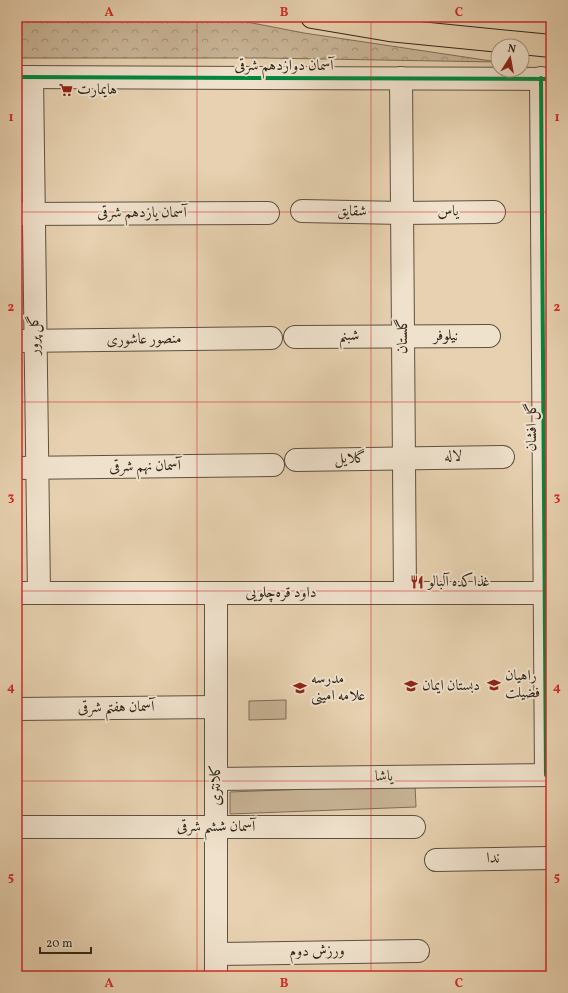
<svg xmlns="http://www.w3.org/2000/svg" width="568" height="993" font-family="Vollkorn,Amiri,serif">
	<style>
		.green { fill: #c8b496; stroke: #7c6d58 }
		.park { fill: url(#park-crowns); stroke: #7c6d58 }
		.building { fill: url(#building-hatch); stroke: #30261a }
		.lines { fill: none; stroke-linecap: round; stroke-linejoin: round }
		.minor-casing { stroke: #5e5140; stroke-width: 24 }
		.highway-casing { stroke: #30261a; stroke-width: 24 }
		.minor { stroke: #efe1cc; stroke-width: 22 }
		.highway { stroke: #e7d1b0; stroke-width: 22 }
		.cycleway-casing { stroke: #efe1cc; stroke-width: 6 }
		.cycleway { stroke: #00873e; stroke-width: 4 }
		.grid { fill: none; stroke: #d62828; stroke-width: 1; stroke-opacity: 0.55 }
		.labels { text-anchor: middle; dominant-baseline: central; stroke-width: 4; stroke-linejoin: round; paint-order: stroke }
		.street-label { font-size: 15px; fill: #30261a; stroke: #efe1cc }
		.poi-label { font-size: 15px; fill: #30261a; stroke: #efe1cc; text-anchor: start }
		.neatline { fill: none; stroke: #d62828; stroke-width: 1.5 }
		.grid-label { font-size: 13px; text-anchor: middle; font-weight: bold; fill: #d62828 }
	</style>
	<defs>
		<pattern id="park-crowns" width="20" height="18" patternUnits="userSpaceOnUse"><rect width="20" height="18" fill="#c8b496"/><path d="M2 6a3 3 0 1 1 6 0M12 15a3 3 0 1 1 6 0" fill="none" stroke="#a3927a"/></pattern>
		<pattern id="building-hatch" width="6" height="6" patternUnits="userSpaceOnUse"><rect width="6" height="6" fill="#8f7f68"/><path d="M-1 1l2-2M0 6l6-6M5 7l2-2" fill="none" stroke="#756855"/></pattern>
	</defs>
	<rect width="100%" height="100%" fill="#e7d1b0"/>
	<filter id="stains"><feTurbulence type="fractalNoise" baseFrequency=".005" numOctaves="4"/><feColorMatrix values="0 0 0 0 .2 0 0 0 0 .09 0 0 0 0 .02 0 0 0 .5 -.17"/></filter>
	<radialGradient id="worn" r=".72"><stop offset=".6" stop-color="#630" stop-opacity="0"/><stop offset="1" stop-color="#630" stop-opacity=".3"/></radialGradient>
	<!-- green -->
	<g class="green">
		<polygon points="286,700 286,719 249,720 249,701"/>
		<polygon points="415,785 416,807 230,814 230,792"/>
	</g>
	<!-- park -->
	<polygon class="park" points="17,17 221,17 304,33 498,62 264,58 17,58"/>
	<!-- building -->
	<g class="building">
		<polygon points="17,111 19,111 26,120 25,150 17,151"/>
		<polygon points="25,150 26,198 17,198 17,151"/>
	</g>
	<g class="lines">
		<!-- minor casing -->
		<g class="minor-casing">
			<g id="minor">
				<polyline points="17,77 551,79"/>
				<polyline points="32,77 39,593"/>
				<polyline points="401,78 405,593"/>
				<polyline points="541,78 546,775"/>
				<polyline points="302,211 402,213 494,212"/>
				<polyline points="17,214 268,213"/>
				<polyline points="295,337 489,336"/>
				<polyline points="17,341 271,338"/>
				<polyline points="296,460 503,457"/>
				<polyline points="17,468 273,465"/>
				<polyline points="17,593 551,593"/>
				<polyline points="216,593 216,976"/>
				<polyline points="17,709 216,707"/>
				<polyline points="216,779 551,775"/>
				<polyline points="17,827 414,827"/>
				<polyline points="436,860 551,858"/>
				<polyline points="216,954 418,951"/>
			</g>
		</g>
		<!-- highway casing -->
		<g class="highway-casing">
			<polyline id="highway" points="312,17 389,30 551,46"/>
		</g>
		<!-- minor -->
		<use href="#minor" class="minor"/>
		<!-- highway -->
		<use href="#highway" class="highway"/>
		<!-- cycleway casing -->
		<g class="cycleway-casing">
			<g id="cycleway">
				<polyline points="17,77 551,79"/>
				<polyline points="541,78 546,775"/>
			</g>
		</g>
		<!-- cycleway -->
		<use href="#cycleway" class="cycleway"/>
	</g>
	<!-- grid -->
	<path class="grid" d="M197,17V976M371,17V976M17,212H551M17,402H551M17,591H551M17,781H551"/>
	<!-- icons -->
	<defs>
		<g id="supermarket-bare" transform="scale(1.08)"><path d="M-6-5.5h2.5l.6 2H6L4.5 2H-2.5L-4.4-4H-6ZM-1.5 3.2a1.3 1.3 0 1 0 .1 0ZM3 3.2a1.3 1.3 0 1 0 .1 0Z" fill="#8f2418" stroke="#efe1cc" stroke-width="2.5" paint-order="stroke"/></g>
		<g id="restaurant-bare" transform="scale(1.08)"><path d="M-5-6h1v4h1v-4h1v4h1v-4h1v5L-1.5 .5V6h-2V.5L-5-1ZM5-6V6H3V1.5H1.5Q1.5-4 5-6Z" fill="#8f2418" stroke="#efe1cc" stroke-width="2.5" paint-order="stroke"/></g>
		<g id="school-bare" transform="scale(1.08)"><path d="M0-5L7-2L0 1L-7-2ZM-4 1L0 2.5L4 1V4Q0 6-4 4Z" fill="#8f2418" stroke="#efe1cc" stroke-width="2.5" paint-order="stroke"/></g>
	</defs>
	<g fill-rule="evenodd">
		<use href="#supermarket-bare" x="66" y="90"/>
		<use href="#restaurant-bare" x="417" y="582"/>
		<use href="#school-bare" x="494" y="685"/>
		<use href="#school-bare" x="411" y="686"/>
		<use href="#school-bare" x="300" y="688"/>
	</g>
	<g class="labels">
		<!-- street labels -->
		<g class="street-label">
			<text x="284" y="66">آسمان دوازدهم شرقی</text>
			<text transform="translate(352 212) rotate(1)">شقایق</text>
			<text transform="translate(448 212) rotate(-1)">یاس</text>
			<text x="142" y="213">آسمان یازدهم شرقی</text>
			<text transform="translate(35 335) rotate(-91)">گل پرور</text>
			<text x="349" y="336">شبنم</text>
			<text transform="translate(403 336) rotate(-90)">گلستان</text>
			<text x="446" y="336">نیلوفر</text>
			<text transform="translate(144 340) rotate(-1)">منصور عاشوری</text>
			<text transform="translate(532 427) rotate(-90)">گل افشان</text>
			<text transform="translate(453 457) rotate(-1)">لاله</text>
			<text transform="translate(350 459) rotate(-1)">گلایل</text>
			<text transform="translate(145 467) rotate(-1)">آسمان نهم شرقی</text>
			<text x="281" y="593">داود قره‌چلویی</text>
			<text transform="translate(116 708) rotate(-1)">آسمان هفتم شرقی</text>
			<text transform="translate(384 777) rotate(-1)">یاشا</text>
			<text transform="translate(216 785) rotate(-90)">کلانتری</text>
			<text x="216" y="827">آسمان ششم شرقی</text>
			<text transform="translate(493 859) rotate(-1)">ندا</text>
			<text transform="translate(317 952) rotate(-1)">ورزش دوم</text>
		</g>
		<!-- poi labels -->
		<g class="poi-label">
			<text x="77" y="90">هایمارت</text>
			<text x="428" y="582">غذاکده آلبالو</text>
			<text x="505" y="676">راهیان<tspan x="505" dy="17">فضیلت</tspan></text>
			<text x="311" y="679">مدرسه<tspan x="311" dy="17">علامه امینی</tspan></text>
			<text x="422" y="686">دبستان ایمان</text>
		</g>
	</g>
	<!-- margin -->
	<rect width="568" height="993" fill="none" stroke="#e7d1b0" stroke-width="44"/>
	<!-- north arrow -->
	<g transform="translate(510 58) rotate(11)"><circle r="19" fill="#efe1cc" stroke="#a39685"/>
	<path d="M0-3L7 15L0 10L-7 15Z" fill="#8f2418"/>
	<text y="-6" font-size="11" font-weight="bold" text-anchor="middle" fill="#30261a">N</text>
	</g>
	<!-- scale -->
	<path d="M40 947v6h51v-6" fill="none" stroke="#30261a" stroke-width="2"/>
	<text x="46" y="947" font-size="12" fill="#30261a" stroke="#efe1cc" stroke-width="3" paint-order="stroke">20 m</text>
	<rect x="22" y="22" width="524" height="949" class="neatline"/>
	<g class="grid-label">
		<text x="109" y="16">A</text>
		<text x="284" y="16">B</text>
		<text x="459" y="16">C</text>
		<text x="11" y="121">1</text>
		<text x="557" y="121">1</text>
		<text x="11" y="311">2</text>
		<text x="557" y="311">2</text>
		<text x="11" y="501">3</text>
		<text x="557" y="501">3</text>
		<text x="11" y="691">4</text>
		<text x="557" y="691">4</text>
		<text x="11" y="881">5</text>
		<text x="557" y="881">5</text>
		<text x="109" y="987">A</text>
		<text x="284" y="987">B</text>
		<text x="459" y="987">C</text>
	</g>
	<rect width="100%" height="100%" filter="url(#stains)"/>
	<rect width="100%" height="100%" fill="url(#worn)"/>
</svg>
